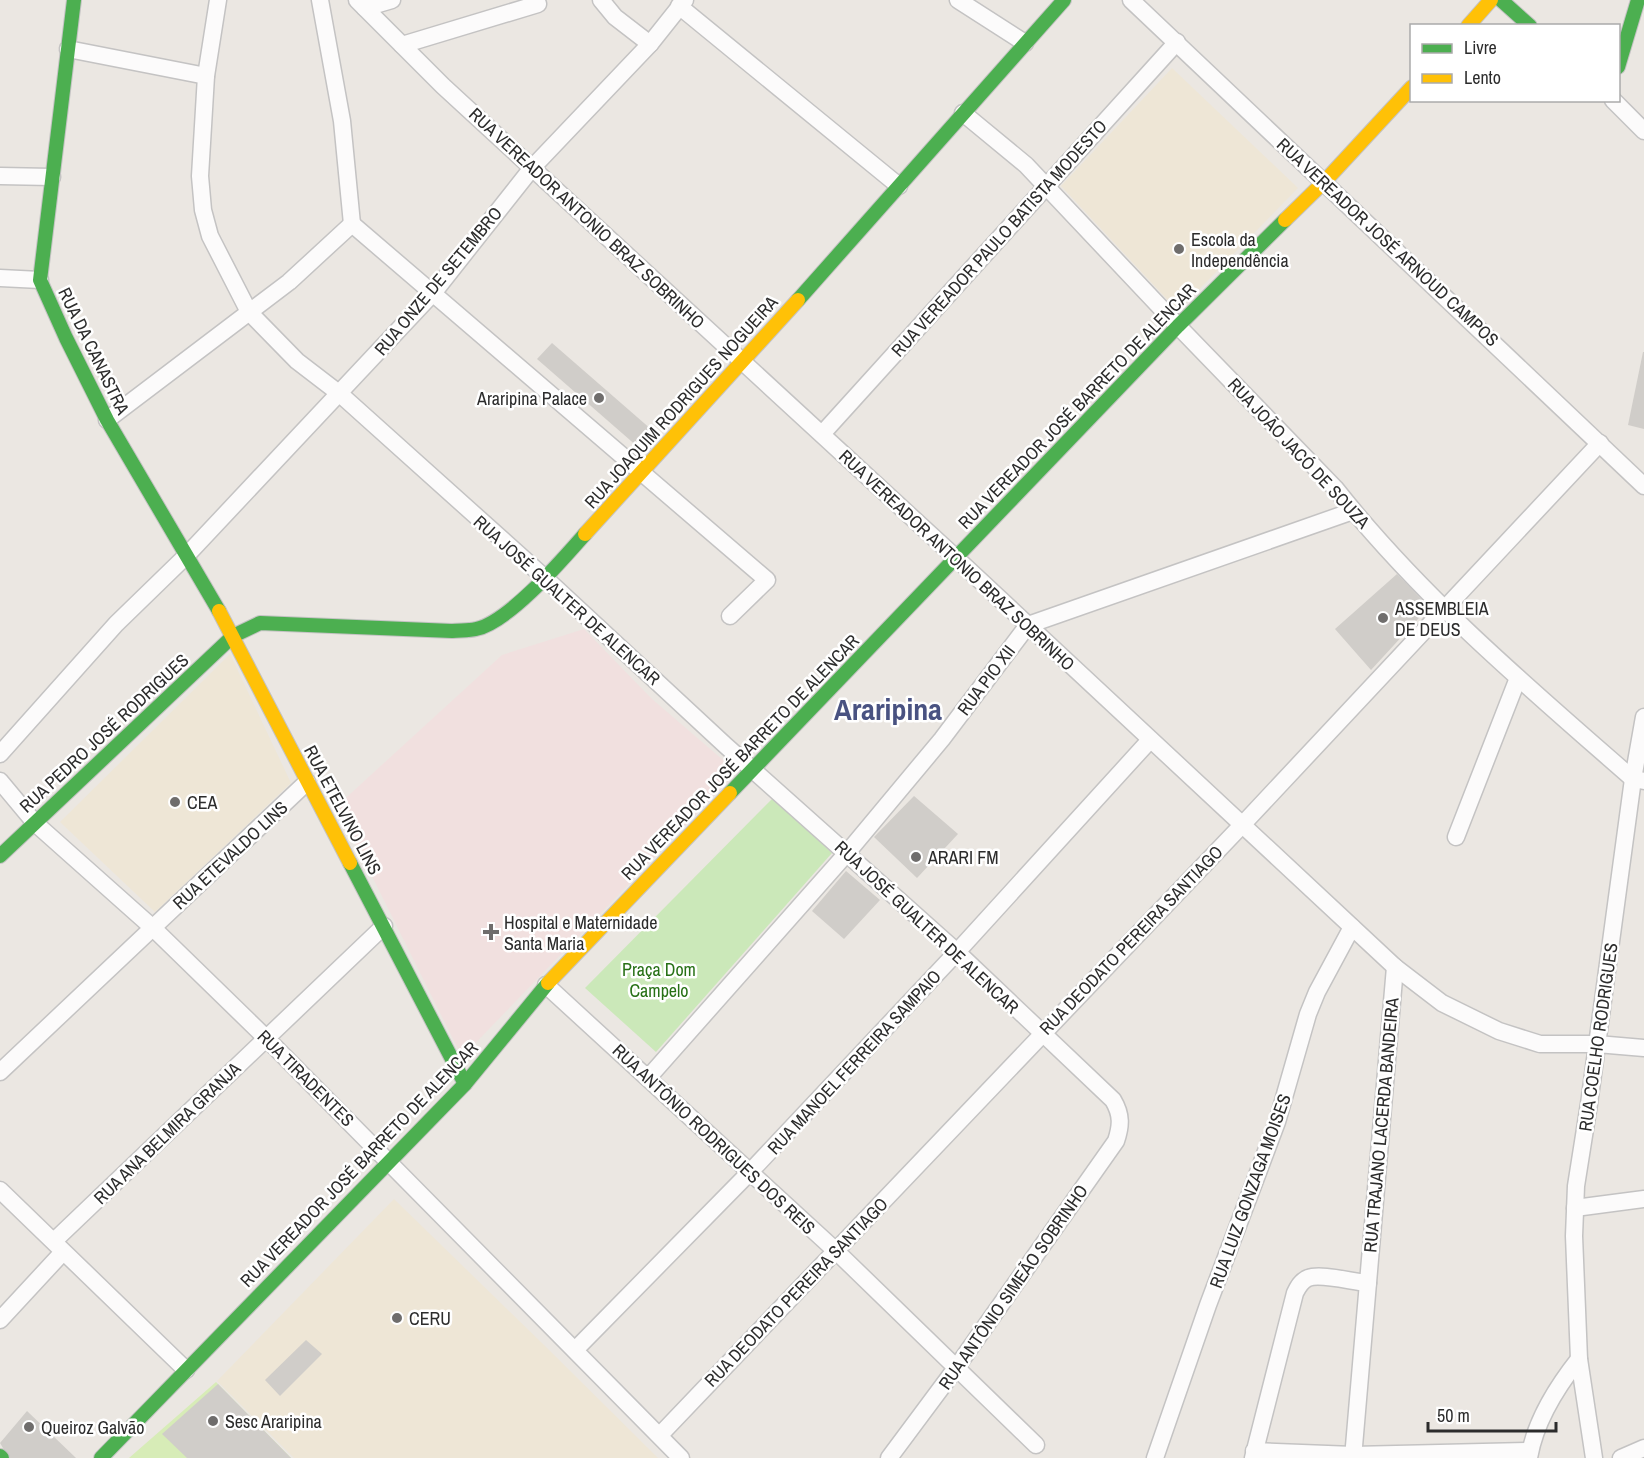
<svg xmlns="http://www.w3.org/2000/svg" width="1644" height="1458" font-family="'Archivo Narrow',sans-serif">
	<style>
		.education { fill: #eee6d6 }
		.medical { fill: #f1e0df }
		.green { fill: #cbe8b9 }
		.pitch { fill: #d7ecb7 }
		.building { fill: #d0cdc9 }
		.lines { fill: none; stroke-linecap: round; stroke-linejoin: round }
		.street-casing { stroke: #c4c3c3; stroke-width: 19 }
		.fast-casing { stroke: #c4c3c3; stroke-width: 16 }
		.slow-casing { stroke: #c4c3c3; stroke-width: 16 }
		.street { stroke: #fcfbfb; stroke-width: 16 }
		.fast { stroke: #4caf50; stroke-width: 14 }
		.slow { stroke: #ffc107; stroke-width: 14 }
		.poi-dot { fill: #6f6d6c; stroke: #fff; stroke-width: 2 }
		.labels { text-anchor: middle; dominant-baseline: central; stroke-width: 5; stroke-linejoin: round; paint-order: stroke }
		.street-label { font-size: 18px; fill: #2c2c2c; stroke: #fff }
		.poi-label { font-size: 18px; fill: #2c2c2c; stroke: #fff; text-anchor: start }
		.park-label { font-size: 18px; fill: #277016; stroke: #fff }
		.town-label { font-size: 30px; font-weight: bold; fill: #495281; stroke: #fff }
	</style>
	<rect width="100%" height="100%" fill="#ebe7e2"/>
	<!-- education -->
	<g class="education">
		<polygon points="1172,68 1298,188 1178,311 1061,186"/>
		<polygon points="230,654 291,783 155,912 60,822"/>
		<polygon points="394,1199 545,1346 658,1458 294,1458 217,1381"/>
	</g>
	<!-- medical -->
	<polygon class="medical" points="584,629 652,699 737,772 462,1057 337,806 502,655"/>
	<!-- green -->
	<polygon class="green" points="773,798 832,853 656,1052 585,988"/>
	<!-- pitch -->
	<polygon class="pitch" points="216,1382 291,1458 129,1458"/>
	<!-- building -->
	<g class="building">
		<polygon points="552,343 660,437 646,454 537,359"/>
		<polygon points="1643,352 1644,352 1644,429 1628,425"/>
		<polygon points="1397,574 1429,607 1371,670 1335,629"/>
		<polygon points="914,796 958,834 917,878 874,837"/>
		<polygon points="846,871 880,900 844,939 812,911"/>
		<polygon points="306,1340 322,1354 280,1396 265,1380"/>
		<polygon points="218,1384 291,1458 187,1458 162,1434"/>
		<polygon points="27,1411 76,1458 9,1458 0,1443"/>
	</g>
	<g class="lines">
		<!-- street casing -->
		<g class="street-casing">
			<g id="street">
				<path d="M218,0L206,76L200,176L203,210L210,236L249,312L297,361L340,394L545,578L725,745L957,952L1113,1100C1122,1115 1121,1126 1116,1141L956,1368L889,1458"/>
				<polyline points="320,0 342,121 352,224"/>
				<polyline points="357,0 443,86 956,558 1395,967 1442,1003 1499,1031 1540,1044 1597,1044 1644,1048"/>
				<polyline points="601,0 615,17 650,44"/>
				<polyline points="958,0 1025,43"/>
				<polyline points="1131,0 1644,486"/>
				<polyline points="679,6 899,186"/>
				<polyline points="365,8 392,0"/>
				<polyline points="402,45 538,4"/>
				<polyline points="68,49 206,76"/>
				<polyline points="1613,100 1644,131"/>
				<path d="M963,113L1026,165L1178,326L1335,488C1421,597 1529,688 1633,779L1644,781"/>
				<polyline points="0,176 52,177"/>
				<polyline points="352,224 767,580 730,616"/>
				<polyline points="0,278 40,280"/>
				<polyline points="107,420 289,282 352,224"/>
				<polyline points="822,434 1177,42"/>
				<polyline points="0,754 116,624 186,556 434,292 532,168 650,44 685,0"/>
				<polyline points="0,781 35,823 153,928 266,1038 681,1458"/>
				<polyline points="1456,837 1518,678"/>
				<polyline points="546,985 836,1251 1036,1445"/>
				<polyline points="0,1072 307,782"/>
				<polyline points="648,1078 847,853 942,739 1028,625 1353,511"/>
				<polyline points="0,1190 186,1370"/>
				<polyline points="1575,1208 1644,1199"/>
				<polyline points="54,1241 384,926"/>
				<polyline points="0,1320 63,1252"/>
				<polyline points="575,1350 750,1172 957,952 1150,740"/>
				<polyline points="660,1435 1243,824 1600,443"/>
				<polyline points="1254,1451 1353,1455 1530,1451"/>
				<polyline points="1155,1458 1208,1305 1277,1122 1308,1014 1317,992 1352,927"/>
				<path d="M1253,1458L1295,1293C1298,1287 1301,1281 1308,1278C1321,1273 1353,1282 1368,1283"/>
				<polyline points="1353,1458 1395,967"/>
				<path d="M1529,1458C1535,1421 1556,1388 1579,1359"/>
				<polyline points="1594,1458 1579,1359 1574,1236 1576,1186 1589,1104 1633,779 1644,717"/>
				<polyline points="1621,1458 1644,1448"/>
			</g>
		</g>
		<!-- fast casing -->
		<g class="fast-casing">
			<g id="fast">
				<polyline points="74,0 40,280 66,338 107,420 219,611"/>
				<polyline points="1501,0 1530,26"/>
				<polyline points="1618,67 1638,0"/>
				<polyline points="798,300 1064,0"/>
				<polyline points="730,793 1178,326 1285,220"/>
				<path d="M0,856L233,636L260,623L452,631C460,630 468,631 476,629C509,622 562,560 585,534"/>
				<polyline points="350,863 465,1084"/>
				<polyline points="0,1456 2,1458"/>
				<polyline points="101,1458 465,1084 548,983"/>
			</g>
		</g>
		<!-- slow casing -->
		<g class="slow-casing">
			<g id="slow">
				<polyline points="1468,26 1491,0"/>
				<polyline points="1285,220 1325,181 1412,87"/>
				<polyline points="585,534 798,300"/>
				<polyline points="219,611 350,863"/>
				<polyline points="548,983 730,793"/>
			</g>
		</g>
		<!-- street -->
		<use href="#street" class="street"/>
		<!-- fast -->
		<use href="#fast" class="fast"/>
		<!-- slow -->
		<use href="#slow" class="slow"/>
	</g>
	<!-- markers -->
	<g class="poi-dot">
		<circle cx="1179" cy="249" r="6"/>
		<circle cx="599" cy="398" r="6"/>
		<circle cx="1383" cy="618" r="6"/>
		<circle cx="175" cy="802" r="6"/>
		<circle cx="916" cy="857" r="6"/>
		<path d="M488 923h6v6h6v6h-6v6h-6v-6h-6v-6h6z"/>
		<circle cx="397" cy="1318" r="6"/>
		<circle cx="213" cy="1421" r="6"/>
		<circle cx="29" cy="1427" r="6"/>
	</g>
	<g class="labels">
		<!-- street labels -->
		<g class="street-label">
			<text transform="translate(587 218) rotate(43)">RUA VEREADOR ANTONIO BRAZ SOBRINHO</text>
			<text transform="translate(999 238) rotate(-48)">RUA VEREADOR PAULO BATISTA MODESTO</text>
			<text transform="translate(1388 242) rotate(43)">RUA VEREADOR JOSÉ ARNOUD CAMPOS</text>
			<text transform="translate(438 281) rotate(-50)">RUA ONZE DE SETEMBRO</text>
			<text transform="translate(94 351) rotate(64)">RUA DA CANASTRA</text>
			<text transform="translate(681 402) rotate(-48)">RUA JOAQUIM RODRIGUES NOGUEIRA</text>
			<text transform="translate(1077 406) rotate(-46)">RUA VEREADOR JOSÉ BARRETO DE ALENCAR</text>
			<text transform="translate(1299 453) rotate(47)">RUA JOÃO JACÓ DE SOUZA</text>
			<text transform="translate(957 560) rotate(43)">RUA VEREADOR ANTONIO BRAZ SOBRINHO</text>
			<text transform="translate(567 600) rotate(42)">RUA JOSÉ GUALTER DE ALENCAR</text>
			<text transform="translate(986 680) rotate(-53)">RUA PIO XII</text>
			<text transform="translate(104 733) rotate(-43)">RUA PEDRO JOSÉ RODRIGUES</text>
			<text transform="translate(740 757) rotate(-46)">RUA VEREADOR JOSÉ BARRETO DE ALENCAR</text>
			<text transform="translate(343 810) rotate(62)">RUA ETELVINO LINS</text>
			<text transform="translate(230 855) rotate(-43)">RUA ETEVALDO LINS</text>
			<text transform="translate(927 927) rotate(43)">RUA JOSÉ GUALTER DE ALENCAR</text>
			<text transform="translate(1131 940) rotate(-46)">RUA DEODATO PEREIRA SANTIAGO</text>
			<text transform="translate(1598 1037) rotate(-82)">RUA COELHO RODRIGUES</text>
			<text transform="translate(854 1062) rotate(-47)">RUA MANOEL FERREIRA SAMPAIO</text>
			<text transform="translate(306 1078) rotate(45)">RUA TIRADENTES</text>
			<text transform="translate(1381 1125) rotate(-85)">RUA TRAJANO LACERDA BANDEIRA</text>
			<text transform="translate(167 1133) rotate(-44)">RUA ANA BELMIRA GRANJA</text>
			<text transform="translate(714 1139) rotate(43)">RUA ANTÔNIO RODRIGUES DOS REIS</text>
			<text transform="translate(359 1164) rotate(-46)">RUA VEREADOR JOSÉ BARRETO DE ALENCAR</text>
			<text transform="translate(1250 1191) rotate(-70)">RUA LUIZ GONZAGA MOISES</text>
			<text transform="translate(1013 1287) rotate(-55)">RUA ANTÔNIO SIMEÃO SOBRINHO</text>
			<text transform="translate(796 1292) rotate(-46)">RUA DEODATO PEREIRA SANTIAGO</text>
		</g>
		<!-- poi labels -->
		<g class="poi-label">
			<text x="1191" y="239">Escola da<tspan x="1191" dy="21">Independência</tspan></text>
			<text x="587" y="398" text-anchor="end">Araripina Palace</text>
			<text x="1395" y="608">ASSEMBLEIA<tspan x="1395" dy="21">DE DEUS</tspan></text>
			<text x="187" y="802">CEA</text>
			<text x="928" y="857">ARARI FM</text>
			<text x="504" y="922">Hospital e Maternidade<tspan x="504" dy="21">Santa Maria</tspan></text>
			<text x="409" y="1318">CERU</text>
			<text x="225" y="1421">Sesc Araripina</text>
			<text x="41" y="1427">Queiroz Galvão</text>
		</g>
		<!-- park labels -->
		<g class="park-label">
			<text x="659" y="969">Praça Dom<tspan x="659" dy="21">Campelo</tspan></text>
		</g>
		<!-- town labels -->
		<g class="town-label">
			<text x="888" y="709">Araripina</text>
		</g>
	</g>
	<!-- legend -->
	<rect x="1410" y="24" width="210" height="78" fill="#ffffff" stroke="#ababab" stroke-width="1.5"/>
	<rect x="1422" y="44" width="30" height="9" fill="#4caf50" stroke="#ababab" stroke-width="1.5"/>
	<text x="1464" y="54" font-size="18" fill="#2c2c2c">Livre</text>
	<rect x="1422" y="74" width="30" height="9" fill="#ffc107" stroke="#ababab" stroke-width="1.5"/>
	<text x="1464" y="84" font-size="18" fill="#2c2c2c">Lento</text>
	<!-- scale -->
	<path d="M1428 1422v9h128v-9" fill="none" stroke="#2c2c2c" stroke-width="3"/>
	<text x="1437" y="1422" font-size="18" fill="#2c2c2c" stroke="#ffffff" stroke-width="4.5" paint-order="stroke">50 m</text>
</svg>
